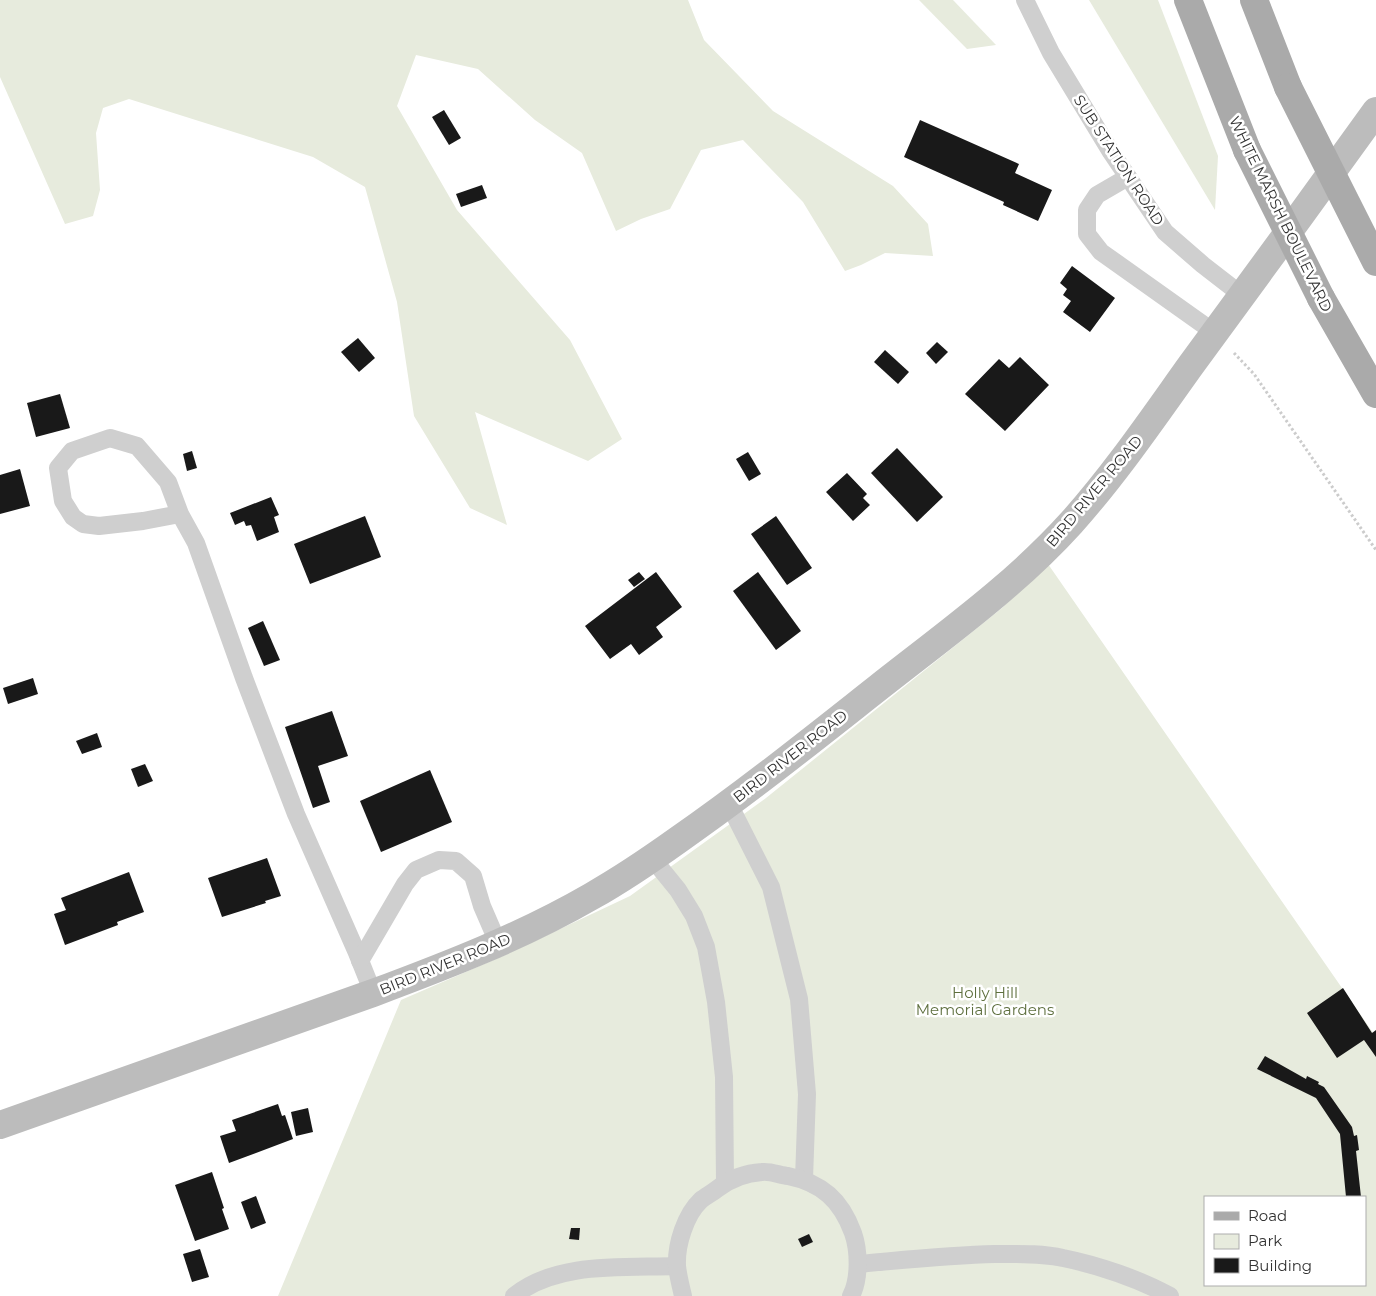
<svg xmlns="http://www.w3.org/2000/svg" width="1376" height="1296" font-family="Montserrat,sans-serif">
	<style>
		.green { fill: #e7ebdd; fill-rule: evenodd }
		.building { fill: #191919 }
		.lines { fill: none; stroke-linecap: round; stroke-linejoin: round }
		.path { stroke: #ccc; stroke-width: 3; stroke-dasharray: 2.5 2.5; stroke-linecap: butt }
		.lane { stroke: #cfcfcf; stroke-width: 18 }
		.secondary { stroke: #bcbcbc; stroke-width: 28 }
		.primary { stroke: #aaa; stroke-width: 28 }
		.primary-bridge { stroke: #aaa; stroke-width: 28 }
		.labels { text-anchor: middle; dominant-baseline: central; stroke-width: 5; stroke-linejoin: round; paint-order: stroke }
		.street-label { font-size: 15px; fill: #323232; stroke: #fff }
		.park-label { font-size: 15px; fill: #5e6f3e; stroke: #fff }
	</style>
	<rect width="100%" height="100%" fill="#fff"/>
	<!-- green -->
	<g class="green">
		<polygon points="0,0 688,0 704,40 773,111 893,186 928,224 933,256 885,253 861,265 845,271 803,202 743,140 701,150 670,209 641,219 616,231 582,153 535,120 478,69 416,55 397,106 457,210 570,340 622,439 588,461 475,412 507,525 470,508 414,416 397,302 365,187 313,157 129,99 103,108 96,133 100,190 93,216 65,224 0,77"/>
		<polygon points="919,0 953,0 996,45 967,49"/>
		<polygon points="1089,0 1158,0 1218,156 1215,210"/>
		<path d="M1048,564L1376,1037V1296H278L401,1000L505,955L630,896L766,798L1002,608ZM1205,1197H1365V1285H1205Z"/>
	</g>
	<!-- building -->
	<g class="building">
		<polygon points="444,110 461,138 449,145 432,117"/>
		<polygon points="920,120 1019,164 1015,173 1052,190 1038,221 1003,205 1004,202 904,157"/>
		<polygon points="482,185 487,198 461,207 456,194"/>
		<polygon points="1072,266 1115,298 1090,332 1063,312 1071,301 1063,295 1067,289 1060,283"/>
		<polygon points="358,338 375,358 359,372 341,352"/>
		<polygon points="937,342 948,352 936,364 926,353"/>
		<polygon points="885,350 909,372 898,384 874,362"/>
		<polygon points="1020,357 1049,385 1005,431 965,394 999,359 1009,368"/>
		<polygon points="60,394 70,428 36,437 27,403"/>
		<polygon points="897,448 943,497 917,522 871,473"/>
		<polygon points="192,451 197,468 187,471 183,454"/>
		<polygon points="748,452 761,474 749,481 736,459"/>
		<polygon points="20,469 30,506 0,514 0,475"/>
		<polygon points="847,473 867,494 863,498 870,505 853,521 826,492"/>
		<polygon points="271,497 279,515 274,517 279,532 257,541 251,525 246,526 244,521 235,525 230,513"/>
		<polygon points="365,516 381,557 310,584 294,544"/>
		<polygon points="776,516 812,568 787,585 751,534"/>
		<polygon points="639,572 645,579 634,587 628,580"/>
		<polygon points="656,572 682,607 656,627 663,637 639,655 631,644 610,659 585,626"/>
		<polygon points="758,572 801,631 776,650 733,591"/>
		<polygon points="263,621 280,660 264,666 248,628"/>
		<polygon points="33,678 38,694 8,704 3,688"/>
		<polygon points="332,711 348,756 318,766 330,802 313,808 285,727"/>
		<polygon points="97,733 102,747 82,754 76,741"/>
		<polygon points="145,764 153,781 138,787 131,769"/>
		<polygon points="430,770 452,822 381,852 360,801"/>
		<polygon points="267,858 281,896 265,901 266,903 222,917 208,878"/>
		<polygon points="129,872 144,912 117,922 118,925 65,945 54,914 66,910 61,898"/>
		<polygon points="1343,988 1372,1033 1376,1030 1376,1057 1364,1040 1337,1058 1307,1013"/>
		<polygon points="1265,1056 1306,1079 1307,1076 1319,1082 1318,1084 1324,1087 1352,1127 1354,1136 1357,1135 1359,1150 1356,1151 1361,1197 1346,1197 1340,1134 1316,1098 1257,1069"/>
		<polygon points="278,1104 282,1116 285,1115 293,1139 229,1163 220,1136 236,1131 232,1120"/>
		<polygon points="308,1108 313,1132 296,1136 291,1112"/>
		<polygon points="212,1172 224,1208 222,1209 229,1229 195,1241 175,1185"/>
		<polygon points="256,1196 266,1223 251,1229 241,1202"/>
		<polygon points="571,1228 580,1228 579,1240 569,1239"/>
		<polygon points="809,1234 813,1242 802,1247 798,1239"/>
		<polygon points="200,1249 209,1277 192,1282 183,1254"/>
	</g>
	<g class="lines">
		<!-- path -->
		<polyline class="path" points="1234,353 1254,374 1376,550"/>
		<!-- lane -->
		<g class="lane">
			<polyline points="1025,0 1051,53 1111,152 1165,232 1203,265 1243,296"/>
			<polyline points="1128,177 1097,195 1087,210 1087,234 1101,252 1215,333"/>
			<polyline points="180,514 143,521 99,526 83,524 73,517 63,501 58,468 72,451 110,438 137,446 168,482 180,514 196,543 244,678 296,814 357,953 373,993"/>
			<polyline points="729,804 771,887 799,999 807,1094 804,1179"/>
			<polyline points="652,858 678,890 694,916 706,947 716,1002 724,1077 725,1183"/>
			<polyline points="360,961 405,884 416,870 439,860 456,861 473,876 482,906 498,943"/>
			<path d="M858,1264C904,1260 949,1255 995,1254C1017,1254 1041,1253 1063,1258C1098,1265 1139,1279 1170,1296"/>
			<path d="M514,1296C557,1261 625,1268 677,1266"/>
			<path d="M683,1296C681,1287 678,1276 677,1266C676,1245 685,1215 701,1200C706,1196 712,1193 717,1189C730,1179 745,1173 762,1172C770,1171 780,1175 788,1176C822,1183 841,1200 853,1233C859,1250 860,1279 851,1296"/>
		</g>
		<!-- secondary -->
		<path class="secondary" d="M0,1125L373,993C448,965 523,936 592,896C622,879 650,860 678,840C747,792 813,739 879,687C945,635 1015,585 1071,523C1115,474 1153,418 1191,365C1253,281 1315,196 1376,111"/>
		<!-- primary -->
		<g class="primary">
			<polyline points="1188,0 1247,150"/>
			<polyline points="1254,0 1288,87"/>
			<polyline points="1321,298 1376,394"/>
		</g>
		<!-- primary-bridge -->
		<g class="primary-bridge">
			<polyline points="1288,87 1376,262"/>
			<polyline points="1247,150 1321,298"/>
		</g>
	</g>
	<g class="labels">
		<!-- street labels -->
		<g class="street-label">
			<text transform="translate(1119 160) rotate(57)">SUB STATION ROAD</text>
			<text transform="translate(1281 214) rotate(64)">WHITE MARSH BOULEVARD</text>
			<text transform="translate(1094 491) rotate(-50)">BIRD RIVER ROAD</text>
			<text transform="translate(790 756) rotate(-38)">BIRD RIVER ROAD</text>
			<text transform="translate(445 964) rotate(-22)">BIRD RIVER ROAD</text>
		</g>
		<!-- park labels -->
		<g class="park-label">
			<text x="985" y="992">Holly Hill<tspan x="985" dy="17">Memorial Gardens</tspan></text>
		</g>
	</g>
	<!-- legend -->
	<rect x="1204" y="1196" width="162" height="90" fill="#ffffff" stroke="#adadad"/>
	<rect x="1214" y="1212" width="25" height="8" fill="#aaaaaa" stroke="#adadad"/>
	<text x="1248" y="1221" font-size="15" fill="#323232">Road</text>
	<rect x="1214" y="1234" width="25" height="15" fill="#e7ebdd" stroke="#adadad"/>
	<text x="1248" y="1246" font-size="15" fill="#323232">Park</text>
	<rect x="1214" y="1258" width="25" height="15" fill="#191919" stroke="#adadad"/>
	<text x="1248" y="1271" font-size="15" fill="#323232">Building</text>
</svg>
